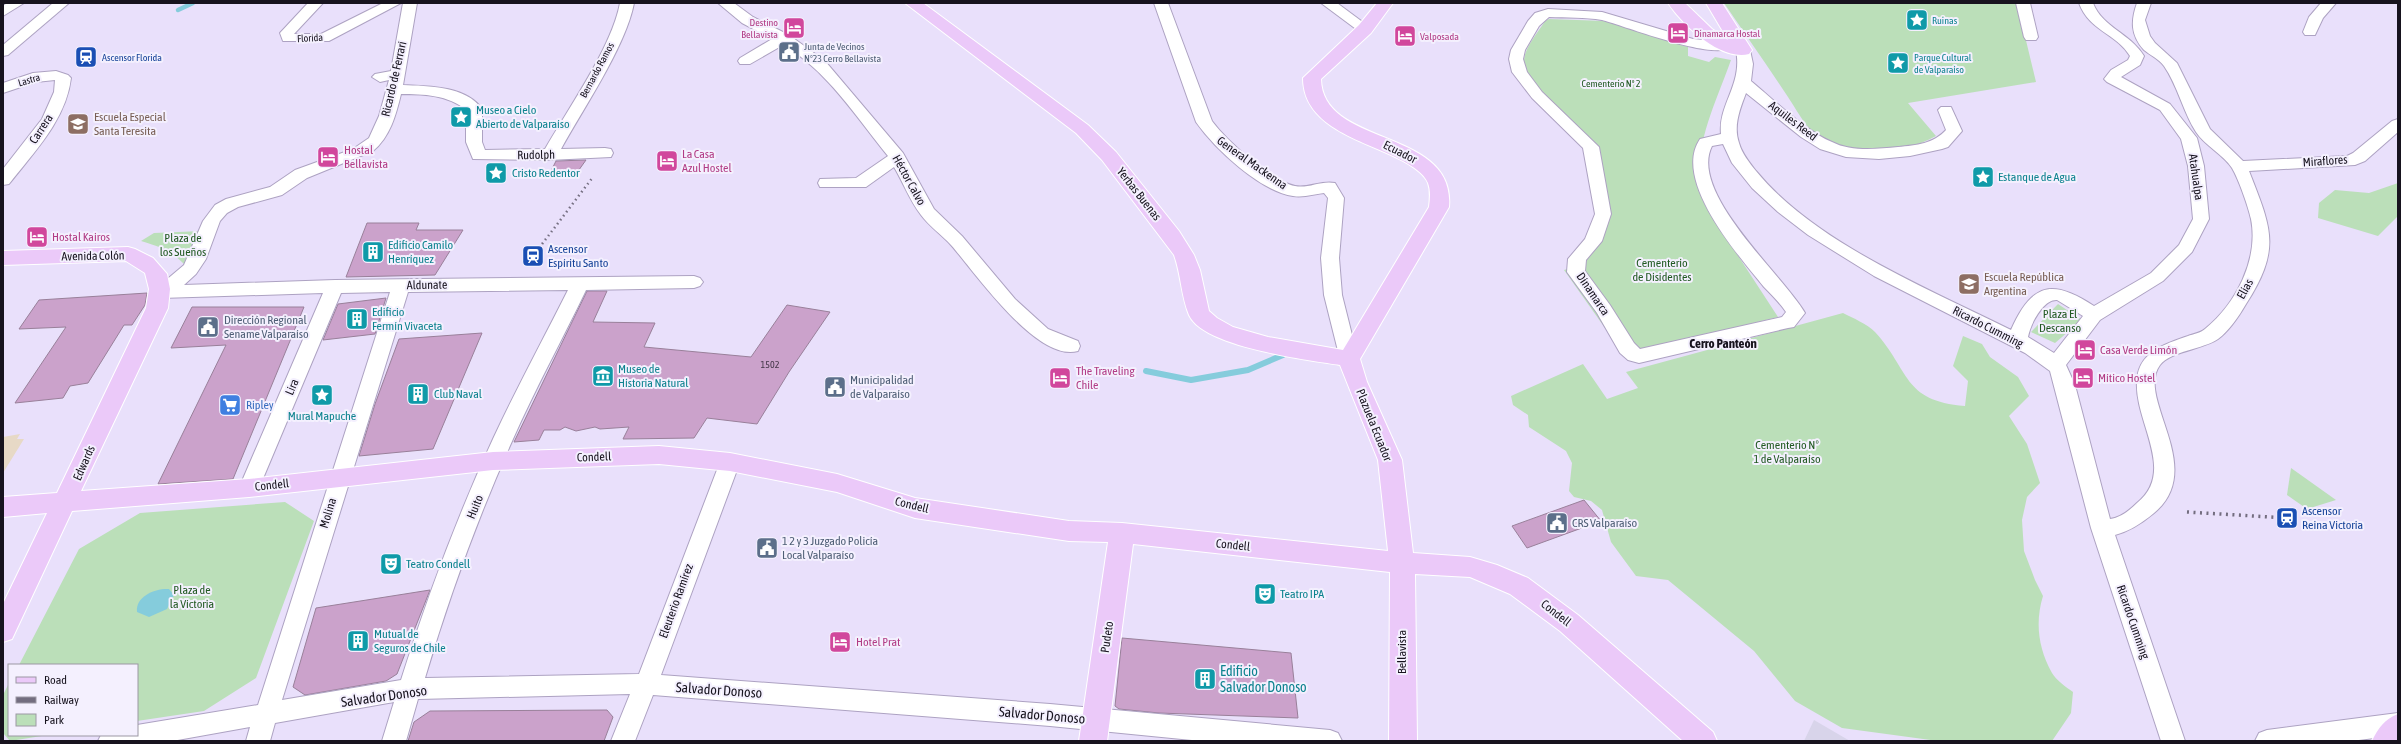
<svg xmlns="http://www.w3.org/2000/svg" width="2401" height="744" font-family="'Asap Condensed',sans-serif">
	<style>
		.commercial { fill: #e7d9c6 }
		.medical { fill: #d8d4ea }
		.green { fill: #bbdfb9 }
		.water { fill: #85ccdc }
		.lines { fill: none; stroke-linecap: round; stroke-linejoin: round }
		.stream-far1 { stroke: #85ccdc; stroke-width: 4.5 }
		.stream { stroke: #85ccdc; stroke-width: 6 }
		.building { fill: #cba2cb; stroke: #99809a }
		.minor-casing { stroke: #ada2c2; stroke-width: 2 }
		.major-casing { stroke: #fff; stroke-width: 2 }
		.minor { fill: #fff; fill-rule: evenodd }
		.major { fill: #ebc9f9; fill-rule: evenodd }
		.rail-far1 { stroke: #736d7f; stroke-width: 2.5; stroke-dasharray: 1.5 3.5; stroke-linecap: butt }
		.rail { stroke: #736d7f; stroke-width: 3.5; stroke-dasharray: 2 4.5; stroke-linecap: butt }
		.labels { text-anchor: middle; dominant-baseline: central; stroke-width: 4; stroke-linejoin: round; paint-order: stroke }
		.far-culture-label { font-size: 10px; fill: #0d838f; stroke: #f4f0fe; text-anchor: start }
		.far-hotel-label { font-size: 10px; fill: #b23c85; stroke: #f4f0fe; text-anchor: start }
		.far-street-label { font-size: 10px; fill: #17131e; stroke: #f4f0fe }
		.far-service-label { font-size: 10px; fill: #4e5e75; stroke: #f4f0fe; text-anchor: start }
		.far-transit-label { font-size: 10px; fill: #164399; stroke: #f4f0fe; text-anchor: start }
		.far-park-label { font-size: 10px; fill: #215922; stroke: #f4f0fe }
		.number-label { font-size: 10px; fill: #443749 }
		.street-label { font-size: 12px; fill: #17131e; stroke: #f4f0fe }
		.culture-label { font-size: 12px; fill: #0d838f; stroke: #f4f0fe; text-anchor: start }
		.education-label { font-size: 12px; fill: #785e54; stroke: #f4f0fe; text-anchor: start }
		.hotel-label { font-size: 12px; fill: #b23c85; stroke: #f4f0fe; text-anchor: start }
		.park-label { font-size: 12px; fill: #215922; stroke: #f4f0fe }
		.transit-label { font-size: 12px; fill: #164399; stroke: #f4f0fe; text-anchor: start }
		.service-label { font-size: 12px; fill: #4e5e75; stroke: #f4f0fe; text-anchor: start }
		.shop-label { font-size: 12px; fill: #366cbe; stroke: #f4f0fe; text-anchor: start }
		.neighbourhood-label { font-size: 13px; font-weight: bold; fill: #17131e; stroke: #f4f0fe }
		.near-culture-label { font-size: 14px; fill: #0d838f; stroke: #f4f0fe; text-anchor: start }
		.near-street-label { font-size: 14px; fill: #17131e; stroke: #f4f0fe }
	</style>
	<rect width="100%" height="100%" fill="#e9e0fb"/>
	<!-- commercial -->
	<polygon class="commercial" points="20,434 17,439 24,439 3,473 3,437"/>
	<!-- medical -->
	<polygon class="medical" points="1814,720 1850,741 1804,741"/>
	<!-- green -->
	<g class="green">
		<path d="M1724,3H2017L2036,82L1908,103L1936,136C1904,154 1855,159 1822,140C1809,133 1796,109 1788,97C1767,65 1745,34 1724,3Z"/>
		<path d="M1549,19L1605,21L1688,47V56L1709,62L1715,57L1731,60C1716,103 1686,160 1705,205L1778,317L1624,355L1564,270L1585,264L1598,236L1587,142L1525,72C1519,53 1535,37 1545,21Z"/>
		<polygon points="2398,183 2398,216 2378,236 2318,218 2319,203 2335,190 2369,193"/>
		<path d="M202,231L188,268C172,251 164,248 141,241L154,233Z"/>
		<polygon points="2058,304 2082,320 2055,343 2031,332"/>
		<path d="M1843,313C1853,318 1867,324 1875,332C1910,370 1902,401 1965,406L1968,381L1953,366L1963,336L1982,344L1990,357L2018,377L2029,396L2009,416L2027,444L2040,483L2027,497L2022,520L2024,551L2035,580L2043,596C2035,622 2038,648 2052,673C2056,680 2066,687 2073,692L2071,713L2052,741H1938L1842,728L1795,701L1754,651L1668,580L1636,576L1611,542L1602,510L1591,501L1574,497L1569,491L1572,463L1566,451L1529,427L1528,415L1513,405L1511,396L1583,364L1607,399L1638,388L1626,372Z"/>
		<polygon points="2291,468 2336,500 2307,509 2287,495"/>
		<polygon points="285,502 314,521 256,678 204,711 137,721 137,665 19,665 79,549 140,513"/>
		<polygon points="9,683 9,735 48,735 10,741 3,733 3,695"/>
	</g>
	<!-- water -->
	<path class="water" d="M169,589L174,595L167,609L149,617L137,612C135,596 156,588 169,589Z"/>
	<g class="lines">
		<!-- stream-far1 -->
		<polyline class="stream-far1" points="178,10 193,3"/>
		<!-- stream -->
		<polyline class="stream" points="1146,371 1191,380 1248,370 1283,355"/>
	</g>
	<!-- building -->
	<g class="building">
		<polygon points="586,160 576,174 549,175 556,161"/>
		<polygon points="367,223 419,223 416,230 463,230 435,275 346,277"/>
		<polygon points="587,291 607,291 593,322 655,323 644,347 751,357 787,305 830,312 789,372 757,424 707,418 694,438 623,439 629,427 600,429 595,427 576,431 565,427 560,430 544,430 539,440 514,442"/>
		<polygon points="147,293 145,305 132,325 124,325 88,383 70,386 63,398 15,403 66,327 19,329 39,300"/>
		<polygon points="386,298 375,334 323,340 338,304"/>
		<polygon points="192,307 304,307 233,479 158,484 226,345 171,348"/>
		<polygon points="482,333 433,449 359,456 375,404 399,339"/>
		<polygon points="1584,500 1601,521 1527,548 1512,526"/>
		<polygon points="430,590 397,674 386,681 305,695 293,687 316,608"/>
		<polygon points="1122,638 1291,653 1298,718 1159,713 1119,709 1115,706"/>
		<polygon points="607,710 613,717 604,741 408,741 414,722 430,711"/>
	</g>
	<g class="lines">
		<!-- minor casing -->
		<g class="minor-casing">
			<g id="minor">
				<polygon points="7,3 24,3 3,16 3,6"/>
				<polygon points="53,3 69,3 8,55 3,56 3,45"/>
				<polygon points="308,3 323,3 294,34 321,34 383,3 401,3 329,41 283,41 280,33"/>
				<path d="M403,3H417L403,85C428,86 466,86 482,109V142L485,150L545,149C568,109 612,47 620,3H634C626,46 583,109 561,149L605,148L611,149L613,153L611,157L549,160L473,159L466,142V110C449,95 423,94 401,94C396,115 390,137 373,151L307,178L282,195L238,207L227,213L220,221L206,259L196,274L184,285L335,280L694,276L700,278L703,282L700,286L694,288L586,290C562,340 535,389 513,439C478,517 449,597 425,678L639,674L720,462L723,456L730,454L737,456L740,462L661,675L1050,704L1330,730L1338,733L1342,741H1202L1050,726L653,695L635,741H611L630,694L418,699L406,741H382L394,702L275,723L270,741H246L250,727L172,741H98L101,735H137V725L258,705L390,292L341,293L259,488L256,494L249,496L242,494L239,488L323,293L161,298L155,296L152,292L184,265L203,221L215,205L226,199L270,187L295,170L353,149L369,138L379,116L389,80L380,82L372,77L375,74L391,71ZM568,290C543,340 516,389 493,439C457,517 427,598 401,680L282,700L408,292Z"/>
				<path d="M718,3H734L753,17L789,35L825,61L903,153L934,209L962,236L1015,299L1048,329L1078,341L1080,346L1078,351C1037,363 975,272 951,245C942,235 929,226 921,215C910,201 903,182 894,167L866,187H820L818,183L820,179L856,178L888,156C857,118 826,69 783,45L750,64H740L738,61L740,58L772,39L742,23Z"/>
				<path d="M1154,3H1168L1212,121C1226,140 1271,181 1295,186C1308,189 1321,180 1335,183L1344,198L1339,258L1342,295L1358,359L1356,364L1349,366L1342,364L1340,359L1324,295L1321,258L1328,198L1324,193C1314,194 1304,198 1293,196C1260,191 1215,149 1196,122Z"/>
				<polygon points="1321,3 1337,3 1372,29 1365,33 1360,32"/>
				<polygon points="2016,3 2030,3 2038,37 2036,40 2026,40 2024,37"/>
				<path d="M2079,3H2093C2102,27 2131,34 2144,56L2140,65L2121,77L2170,104L2197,138L2204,166L2209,219L2192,252L2163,281L2100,320L2066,365L2075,385L2110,519C2120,518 2130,510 2137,503C2177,471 2134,422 2137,381C2138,352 2165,344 2188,336C2193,334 2201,333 2205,329C2236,304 2259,259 2251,219C2248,206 2239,180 2232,168C2223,154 2205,146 2196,132C2183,112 2178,86 2164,66C2159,59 2150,55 2144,50C2130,35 2131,20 2137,3H2151L2145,20L2150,36L2155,43L2177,63L2210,129L2243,161L2347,156L2353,153L2392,121L2398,119V132L2365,161L2355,165L2249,171C2271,228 2282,248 2246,304C2239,316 2229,331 2218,339C2204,349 2171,351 2160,365C2135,398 2208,468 2154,513C2142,523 2130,531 2115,535L2185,741H2161L2091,528L2050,371L2025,353L1874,276L1808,235L1778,212L1752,188L1732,163L1723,144L1712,146C1688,193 1784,276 1805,313L1794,327L1788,328L1639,363L1628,360L1620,353L1597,313L1567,272L1568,259L1585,239L1595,214L1583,148L1532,98L1512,72L1509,59L1511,50L1528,21L1535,13L1548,9L1602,12L1693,39L1724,42L1731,46C1720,63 1622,25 1602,20C1585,17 1566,18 1549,17L1539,26L1525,50L1523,59L1527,72L1542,92L1599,147L1611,214L1602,241L1586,260L1585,271L1610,305L1634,343L1640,349L1782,317L1786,312C1780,303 1772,295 1764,287C1738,255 1672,180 1700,139L1721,134C1718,104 1743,85 1736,50L1743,46L1750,50L1753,64L1751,81C1775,101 1804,130 1832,142C1851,152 1877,149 1898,147C1917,145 1933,144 1946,130L1938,110L1941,107H1951L1962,131L1948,147L1942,149L1910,156L1879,159L1846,157L1820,149L1801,137L1746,93C1740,109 1733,126 1739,143C1742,154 1749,162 1756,171C1815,243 1929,289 2011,330C2032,282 2053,279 2094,306L2151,273L2179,245L2193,219L2188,166L2181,139L2160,110L2107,82L2104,79L2111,70L2128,60L2130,56C2116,33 2089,31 2079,3ZM2057,300L2083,316L2054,353L2028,337C2030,325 2043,299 2057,300Z"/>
				<polygon points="2321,3 2336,3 2323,18 2315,35 2305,35 2303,32 2309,17"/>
				<path d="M56,71L68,75L71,78C66,120 34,152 9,184L3,185V169L42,119L54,92L55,80L36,82L3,93V83L33,73Z"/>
				<polygon points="2398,713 2398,735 2351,741 2255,741 2259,733 2267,730"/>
			</g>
		</g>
		<!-- major casing -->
		<g class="major-casing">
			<g id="major">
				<path d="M905,3H923L1088,125L1116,152L1179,231L1194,255L1200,270L1209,311L1217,318L1233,327L1268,337L1343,350L1429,207C1430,199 1431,191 1428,183C1424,173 1412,166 1403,161C1367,141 1303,129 1303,78L1359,25L1377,3H1393L1371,33L1321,79C1322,148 1456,127 1449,207L1360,359L1367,382L1402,460L1413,553L1470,557L1497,565L1528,578L1578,615L1713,732L1717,741H1683L1560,631L1510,594L1470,577L1415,574L1417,741H1389L1390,572L1133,544L1107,741H1079L1108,542L1069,541L915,518L837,492L730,471L659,464L493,470L249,497L72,511L12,639L3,642V604L47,513L3,517V497L57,493L146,308L149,289L145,273L126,261L3,265V251L128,247L135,249L153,258L167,274L170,289L168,308L81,491L249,479L493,452L659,446L730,453L837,474L915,498L1069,521L1122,523L1388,551L1378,460L1340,365C1308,360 1203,347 1189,315C1181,296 1181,274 1174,255L1102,160L1076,133Z"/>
				<path d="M1668,3H1685L1712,29L1728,40L1706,3H1722L1752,50L1749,54C1720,61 1683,25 1668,3Z"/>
				<path d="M2398,714V741H2372C2378,728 2385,719 2398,714Z"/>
			</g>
		</g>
		<!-- minor -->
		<use href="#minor" class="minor"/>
		<!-- major -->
		<use href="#major" class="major"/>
		<!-- rail-far1 -->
		<polyline class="rail-far1" points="533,256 593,177"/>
		<!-- rail -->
		<polyline class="rail" points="2187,512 2287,518"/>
	</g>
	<!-- icons -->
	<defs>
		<g id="sight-square" transform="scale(1.15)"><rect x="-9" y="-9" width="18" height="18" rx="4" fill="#0f9aa8" stroke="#f4f0fe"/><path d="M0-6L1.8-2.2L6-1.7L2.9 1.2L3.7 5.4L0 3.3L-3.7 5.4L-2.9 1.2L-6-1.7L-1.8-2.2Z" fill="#fff"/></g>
		<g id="hotel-square" transform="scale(1.15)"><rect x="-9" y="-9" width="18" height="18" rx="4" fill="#d1479c" stroke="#f4f0fe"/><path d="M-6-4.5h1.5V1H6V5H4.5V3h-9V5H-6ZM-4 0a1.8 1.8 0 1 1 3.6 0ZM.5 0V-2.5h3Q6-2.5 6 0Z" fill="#fff"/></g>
		<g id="civic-square" transform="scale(1.15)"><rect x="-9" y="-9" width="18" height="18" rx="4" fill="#5c6f8a" stroke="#f4f0fe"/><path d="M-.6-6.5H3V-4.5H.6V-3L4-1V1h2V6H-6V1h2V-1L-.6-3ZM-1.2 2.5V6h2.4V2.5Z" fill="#fff"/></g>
		<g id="station-square" transform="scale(1.15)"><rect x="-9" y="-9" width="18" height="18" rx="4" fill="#1a4fb4" stroke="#f4f0fe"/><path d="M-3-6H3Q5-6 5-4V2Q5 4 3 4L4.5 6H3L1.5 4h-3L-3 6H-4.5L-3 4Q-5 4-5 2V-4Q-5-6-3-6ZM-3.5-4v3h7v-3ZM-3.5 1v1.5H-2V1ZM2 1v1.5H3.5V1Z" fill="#fff"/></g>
		<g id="school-square" transform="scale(1.15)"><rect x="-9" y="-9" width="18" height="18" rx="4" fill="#8d6e63" stroke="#f4f0fe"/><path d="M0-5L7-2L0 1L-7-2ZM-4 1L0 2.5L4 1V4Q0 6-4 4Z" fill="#fff"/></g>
		<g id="building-square" transform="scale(1.15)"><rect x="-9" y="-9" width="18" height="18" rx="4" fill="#0f9aa8" stroke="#f4f0fe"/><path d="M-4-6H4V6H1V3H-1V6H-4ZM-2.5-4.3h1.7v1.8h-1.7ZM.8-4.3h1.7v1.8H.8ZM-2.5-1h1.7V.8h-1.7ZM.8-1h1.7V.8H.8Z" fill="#fff"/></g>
		<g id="museum-square" transform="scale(1.15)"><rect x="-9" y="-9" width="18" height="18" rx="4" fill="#0f9aa8" stroke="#f4f0fe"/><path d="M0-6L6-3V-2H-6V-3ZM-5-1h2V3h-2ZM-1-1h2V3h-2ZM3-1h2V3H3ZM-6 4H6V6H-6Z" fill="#fff"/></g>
		<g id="supermarket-square" transform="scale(1.15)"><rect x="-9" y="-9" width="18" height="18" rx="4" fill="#3f7fe0" stroke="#f4f0fe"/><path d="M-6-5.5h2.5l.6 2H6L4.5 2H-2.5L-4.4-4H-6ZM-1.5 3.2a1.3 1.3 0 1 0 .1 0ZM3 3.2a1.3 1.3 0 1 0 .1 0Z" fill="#fff"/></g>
		<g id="theatre-square" transform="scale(1.15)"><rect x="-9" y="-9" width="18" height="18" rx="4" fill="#0f9aa8" stroke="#f4f0fe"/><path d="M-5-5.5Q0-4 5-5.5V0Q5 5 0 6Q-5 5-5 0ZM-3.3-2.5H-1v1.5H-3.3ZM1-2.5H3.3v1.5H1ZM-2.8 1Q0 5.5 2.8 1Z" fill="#fff"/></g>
	</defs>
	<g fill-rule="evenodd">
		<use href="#sight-square" x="1917" y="20"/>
		<use href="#hotel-square" x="794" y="28"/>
		<use href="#hotel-square" x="1678" y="33"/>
		<use href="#hotel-square" x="1405" y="36"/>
		<use href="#civic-square" x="789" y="52"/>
		<use href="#station-square" x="86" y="57"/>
		<use href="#sight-square" x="1898" y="63"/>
		<use href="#sight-square" x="461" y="117"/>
		<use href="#school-square" x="78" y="124"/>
		<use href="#hotel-square" x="328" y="157"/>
		<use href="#hotel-square" x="667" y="161"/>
		<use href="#sight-square" x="496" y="173"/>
		<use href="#sight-square" x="1983" y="177"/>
		<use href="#hotel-square" x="37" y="237"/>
		<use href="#building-square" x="373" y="252"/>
		<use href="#station-square" x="533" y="256"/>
		<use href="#school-square" x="1969" y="284"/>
		<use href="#building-square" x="357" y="319"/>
		<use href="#civic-square" x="208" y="327"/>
		<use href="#hotel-square" x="2085" y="350"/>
		<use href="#museum-square" x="603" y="376"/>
		<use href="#hotel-square" x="1060" y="378"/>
		<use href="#hotel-square" x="2083" y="378"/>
		<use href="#civic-square" x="835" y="387"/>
		<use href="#building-square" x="418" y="394"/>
		<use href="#sight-square" x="322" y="395"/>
		<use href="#supermarket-square" x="230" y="405"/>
		<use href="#station-square" x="2287" y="518"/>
		<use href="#civic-square" x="1557" y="523"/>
		<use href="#civic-square" x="767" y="548"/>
		<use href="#theatre-square" x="391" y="564"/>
		<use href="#theatre-square" x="1265" y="594"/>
		<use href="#building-square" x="358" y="641"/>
		<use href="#hotel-square" x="840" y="642"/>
		<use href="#building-square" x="1205" y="679"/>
	</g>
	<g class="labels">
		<!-- far-culture labels -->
		<g class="far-culture-label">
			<text x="1932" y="20">Ruinas</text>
			<text x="1914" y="57">Parque Cultural<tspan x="1914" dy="12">de Valparaíso</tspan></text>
		</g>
		<!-- far-hotel labels -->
		<g class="far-hotel-label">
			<text x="778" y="22" text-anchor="end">Destino<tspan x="778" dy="12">Bellavista</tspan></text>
			<text x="1694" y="33">Dinamarca Hostal</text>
			<text x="1420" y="36">Valposada</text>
		</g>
		<!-- far-street labels -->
		<g class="far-street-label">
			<text transform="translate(310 38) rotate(-3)">Florida</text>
			<text transform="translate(597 70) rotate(-62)">Bernardo Ramos</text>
			<text transform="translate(29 80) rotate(-16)">Lastra</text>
		</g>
		<!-- far-service labels -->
		<g class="far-service-label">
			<text x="804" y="46">Junta de Vecinos<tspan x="804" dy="12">Nº23 Cerro Bellavista</tspan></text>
		</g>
		<!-- far-transit labels -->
		<g class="far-transit-label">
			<text x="102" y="57">Ascensor Florida</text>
		</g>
		<!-- far-park labels -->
		<g class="far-park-label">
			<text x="1611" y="83">Cementerio N° 2</text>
		</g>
		<!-- number labels -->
		<g class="number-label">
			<text x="770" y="364">1502</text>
		</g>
		<!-- street labels -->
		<g class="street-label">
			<text transform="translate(394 79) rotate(-77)">Ricardo de Ferrari</text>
			<text transform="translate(1793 121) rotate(37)">Aquiles Reed</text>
			<text transform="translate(41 129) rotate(-57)">Carrera</text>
			<text transform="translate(1400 152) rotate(27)">Ecuador</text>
			<text transform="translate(536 155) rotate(-1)">Rudolph</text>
			<text transform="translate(2325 161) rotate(-4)">Miraflores</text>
			<text transform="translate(1252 163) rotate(35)">General Mackenna</text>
			<text transform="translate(2196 177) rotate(82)">Atahualpa</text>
			<text transform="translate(909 180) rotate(61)">Héctor Calvo</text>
			<text transform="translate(1139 194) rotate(52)">Yerbas Buenas</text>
			<text transform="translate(93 256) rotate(-1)">Avenida Colón</text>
			<text transform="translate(427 285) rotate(-1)">Aldunate</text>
			<text transform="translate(2245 289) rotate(-61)">Elias</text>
			<text transform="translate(1593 294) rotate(56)">Dinamarca</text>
			<text transform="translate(1988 327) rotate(27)">Ricardo Cumming</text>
			<text transform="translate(292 387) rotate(-67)">Lira</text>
			<text transform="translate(1374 425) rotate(68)">Plazuela Ecuador</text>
			<text transform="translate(594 457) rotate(-2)">Condell</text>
			<text transform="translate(84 463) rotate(-66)">Edwards</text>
			<text transform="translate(272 485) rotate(-6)">Condell</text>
			<text transform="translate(912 505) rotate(14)">Condell</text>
			<text transform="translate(475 507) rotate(-68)">Huito</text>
			<text transform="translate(328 513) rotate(-73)">Molina</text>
			<text transform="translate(1233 545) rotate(6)">Condell</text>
			<text transform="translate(676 601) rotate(-70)">Eleuterio Ramírez</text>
			<text transform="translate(1556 613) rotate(38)">Condell</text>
			<text transform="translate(2133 622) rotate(71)">Ricardo Cumming</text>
			<text transform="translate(1107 637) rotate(-82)">Pudeto</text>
			<text transform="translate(1402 652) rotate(-90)">Bellavista</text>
		</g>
		<!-- culture labels -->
		<g class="culture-label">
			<text x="476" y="110">Museo a Cielo<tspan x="476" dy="14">Abierto de Valparaíso</tspan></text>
			<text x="512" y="173">Cristo Redentor</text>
			<text x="1998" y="177">Estanque de Agua</text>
			<text x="388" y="245">Edificio Camilo<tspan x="388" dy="14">Henríquez</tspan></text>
			<text x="372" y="312">Edificio<tspan x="372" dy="14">Fermín Vivaceta</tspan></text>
			<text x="618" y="369">Museo de<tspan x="618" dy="14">Historia Natural</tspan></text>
			<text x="434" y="394">Club Naval</text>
			<text x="322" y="416" text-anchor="middle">Mural Mapuche</text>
			<text x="406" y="564">Teatro Condell</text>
			<text x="1280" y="594">Teatro IPA</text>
			<text x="374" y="634">Mutual de<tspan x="374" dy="14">Seguros de Chile</tspan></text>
		</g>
		<!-- education labels -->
		<g class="education-label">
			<text x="94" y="117">Escuela Especial<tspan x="94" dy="14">Santa Teresita</tspan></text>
			<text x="1984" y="277">Escuela República<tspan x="1984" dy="14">Argentina</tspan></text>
		</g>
		<!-- hotel labels -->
		<g class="hotel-label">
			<text x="344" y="150">Hostal<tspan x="344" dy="14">Bellavista</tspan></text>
			<text x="682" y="154">La Casa<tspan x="682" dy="14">Azul Hostel</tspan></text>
			<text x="52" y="237">Hostal Kairos</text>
			<text x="2100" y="350">Casa Verde Limón</text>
			<text x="1076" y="371">The Traveling<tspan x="1076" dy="14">Chile</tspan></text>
			<text x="2098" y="378">Mítico Hostel</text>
			<text x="856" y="642">Hotel Prat</text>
		</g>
		<!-- park labels -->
		<g class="park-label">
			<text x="183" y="238">Plaza de<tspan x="183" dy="14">los Sueños</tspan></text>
			<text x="1662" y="263">Cementerio<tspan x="1662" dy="14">de Disidentes</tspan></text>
			<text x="2060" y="314">Plaza El<tspan x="2060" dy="14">Descanso</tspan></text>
			<text x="1787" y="445">Cementerio N°<tspan x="1787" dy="14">1 de Valparaíso</tspan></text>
			<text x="192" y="590">Plaza de<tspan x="192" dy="14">la Victoria</tspan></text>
		</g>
		<!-- transit labels -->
		<g class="transit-label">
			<text x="548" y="249">Ascensor<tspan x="548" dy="14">Espíritu Santo</tspan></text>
			<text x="2302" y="511">Ascensor<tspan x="2302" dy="14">Reina Victoria</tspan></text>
		</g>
		<!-- service labels -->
		<g class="service-label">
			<text x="224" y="320">Dirección Regional<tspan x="224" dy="14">Sename Valparaíso</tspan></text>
			<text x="850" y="380">Municipalidad<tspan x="850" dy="14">de Valparaíso</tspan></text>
			<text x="1572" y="523">CRS Valparaíso</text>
			<text x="782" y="541">1 2 y 3 Juzgado Policía<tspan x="782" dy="14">Local Valparaíso</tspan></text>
		</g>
		<!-- shop labels -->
		<g class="shop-label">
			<text x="246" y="405">Ripley</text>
		</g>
		<!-- neighbourhood labels -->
		<g class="neighbourhood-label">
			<text x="1723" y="343">Cerro Panteón</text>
		</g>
		<!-- near-culture labels -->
		<g class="near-culture-label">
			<text x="1220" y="671">Edificio<tspan x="1220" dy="16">Salvador Donoso</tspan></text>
		</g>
		<!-- near-street labels -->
		<g class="near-street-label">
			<text transform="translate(719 690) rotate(4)">Salvador Donoso</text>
			<text transform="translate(384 696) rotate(-8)">Salvador Donoso</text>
			<text transform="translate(1042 715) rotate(5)">Salvador Donoso</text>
		</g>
	</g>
	<!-- border -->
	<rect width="2401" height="744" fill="none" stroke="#17131e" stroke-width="8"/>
	<!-- legend -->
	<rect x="8" y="664" width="130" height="72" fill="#f4f0fe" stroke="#9c98a4"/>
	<rect x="16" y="677" width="20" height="6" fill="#ebc9f9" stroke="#9c98a4"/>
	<text x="44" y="684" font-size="12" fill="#17131e">Road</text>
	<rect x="16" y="697" width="20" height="6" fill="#736d7f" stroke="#9c98a4"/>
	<text x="44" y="704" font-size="12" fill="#17131e">Railway</text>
	<rect x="16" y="714" width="20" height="12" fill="#bbdfb9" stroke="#9c98a4"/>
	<text x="44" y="724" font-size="12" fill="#17131e">Park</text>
</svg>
